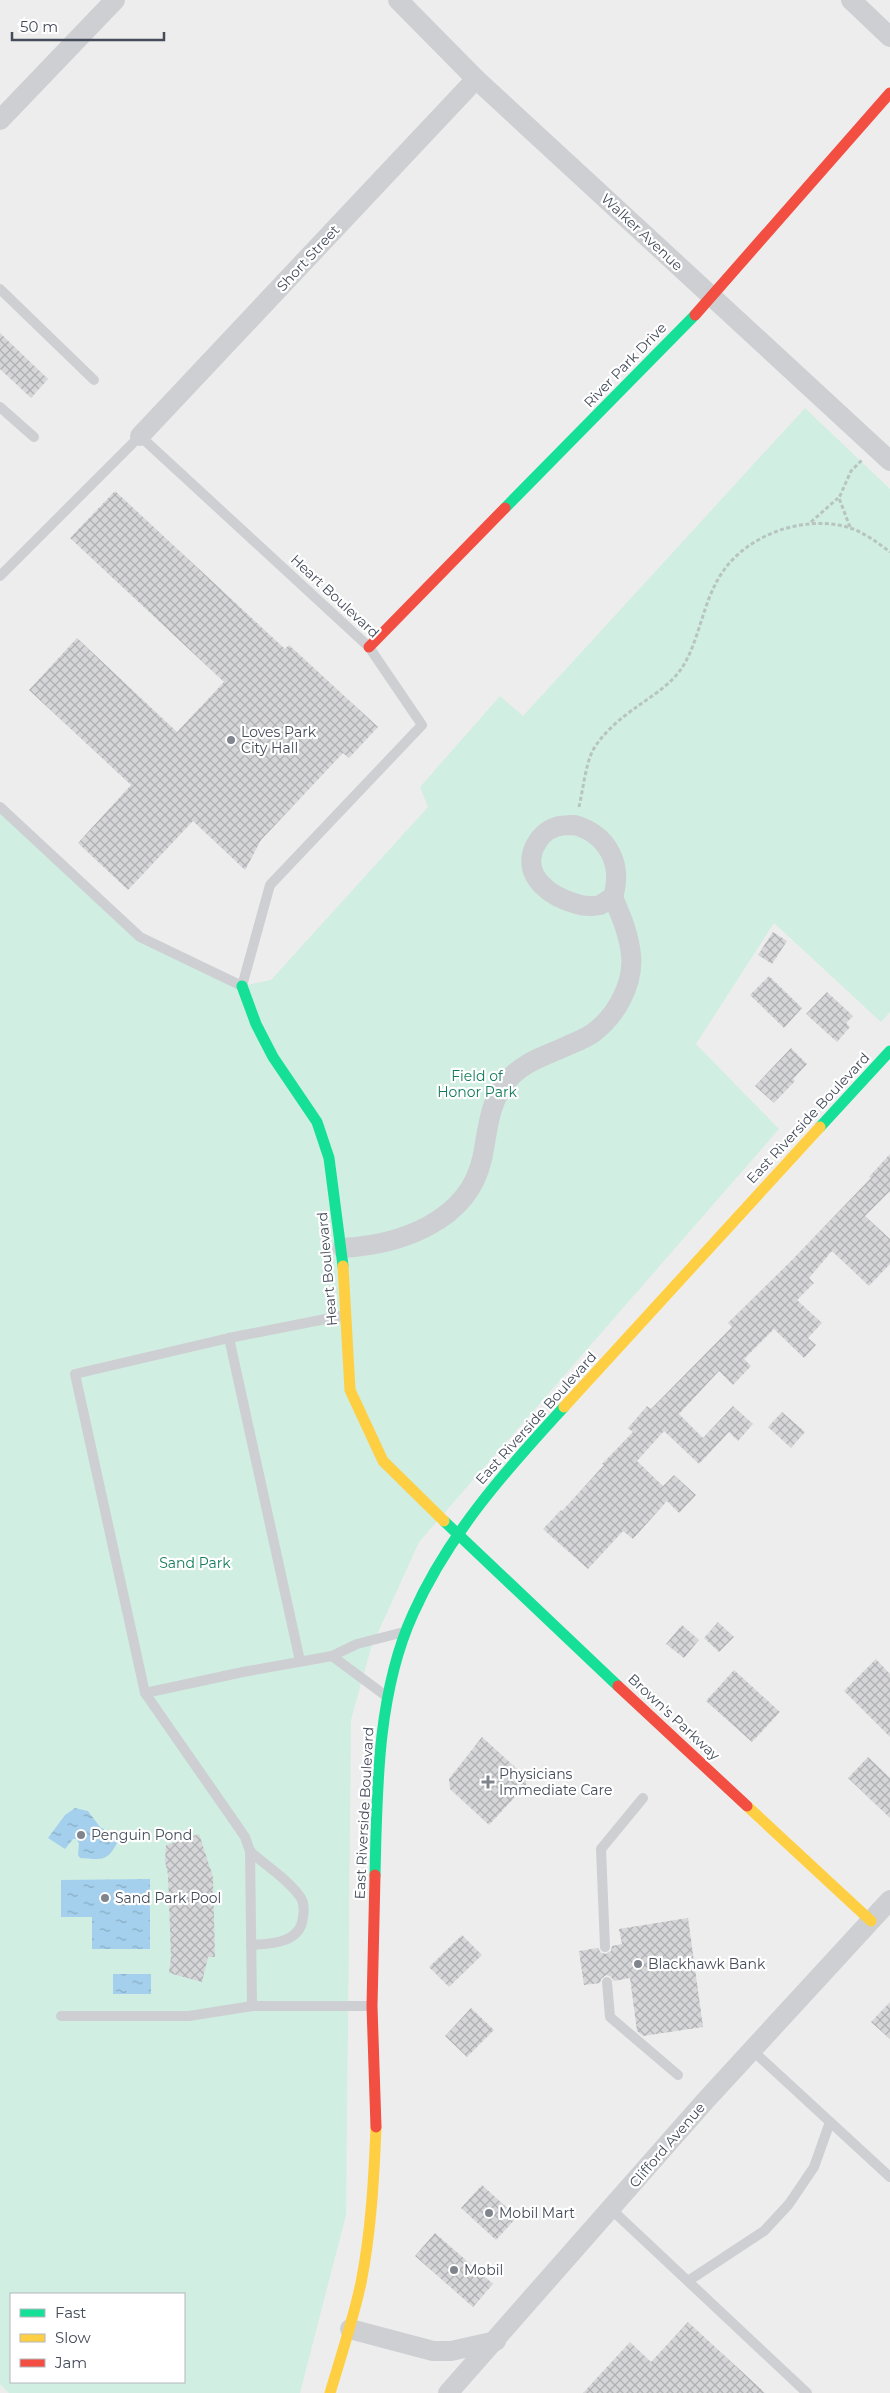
<svg xmlns="http://www.w3.org/2000/svg" width="890" height="2393" font-family="Montserrat,sans-serif">
	<style>
		.park { fill: #d0eee1; fill-rule: evenodd }
		.water { fill: url(#water-ripples) }
		.building { fill: url(#building-cross-hatch) }
		.lines { fill: none; stroke-linecap: round; stroke-linejoin: round }
		.path { stroke: #b8c4c2; stroke-width: 3; stroke-dasharray: 4 2.5; stroke-linecap: butt }
		.lane { stroke: #cecfd3; stroke-width: 10 }
		.street { stroke: #cecfd3; stroke-width: 20 }
		.fast { stroke: #16e098; stroke-width: 11 }
		.slow { stroke: #ffcf43; stroke-width: 11 }
		.jam { stroke: #f24e42; stroke-width: 11 }
		.poi-dot { fill: #80848d; stroke: #fff; stroke-width: 2 }
		.labels { text-anchor: middle; dominant-baseline: central; stroke-width: 4.5; stroke-linejoin: round; paint-order: stroke }
		.street-label { font-size: 14px; fill: #444c5a; stroke: #fff }
		.poi-label { font-size: 14px; fill: #444c5a; stroke: #fff; text-anchor: start }
		.park-label { font-size: 14px; fill: #147c5b; stroke: #fff }
	</style>
	<defs>
		<pattern id="water-ripples" width="26" height="14" patternUnits="userSpaceOnUse" patternTransform="scale(1.25)"><rect width="26" height="14" fill="#a4d0ed"/><path d="M2 4q2-2 4 0t4 0M15 11q2-2 4 0t4 0" fill="none" stroke="#87abc3"/></pattern>
		<pattern id="building-cross-hatch" width="8" height="8" patternUnits="userSpaceOnUse" patternTransform="scale(1.25)"><rect width="8" height="8" fill="#d6d6d9"/><path d="M0 0l8 8M0 8l8-8" fill="none" stroke="#afb0b3"/></pattern>
	</defs>
	<rect width="100%" height="100%" fill="#eeeded"/>
	<!-- park -->
	<path class="park" d="M805,408L890,489V1012L881,1022L774,923L696,1044L779,1129L419,1542L371,1648L351,1720L346,2215L300,2393H9L0,2384V807L140,937L242,986L271,980L428,807L420,787L500,696L523,716ZM11,2294H184V2382H11Z"/>
	<!-- water -->
	<g class="water">
		<path d="M75,1808L88,1811L100,1827L110,1833L117,1843C107,1863 100,1859 80,1858L78,1855L79,1844L77,1839H73L65,1849L48,1838L65,1815Z"/>
		<polygon points="150,1879 150,1949 92,1949 92,1917 61,1917 61,1880"/>
		<rect x="113" y="1974" width="38" height="20"/>
	</g>
	<!-- building -->
	<g class="building">
		<polygon points="0,333 48,379 31,398 0,369"/>
		<polygon points="115,491 285,649 289,645 378,727 349,758 343,753 261,840 245,870 193,821 128,890 78,843 131,785 29,690 77,638 177,732 224,682 70,538"/>
		<polygon points="773,932 787,941 772,964 758,955"/>
		<polygon points="769,976 802,1008 784,1028 750,995"/>
		<polygon points="827,992 853,1016 846,1023 850,1027 837,1042 806,1014"/>
		<polygon points="791,1048 807,1064 793,1079 795,1081 774,1103 755,1086"/>
		<polygon points="890,1154 890,1191 865,1216 890,1239 890,1264 869,1286 832,1251 809,1278 814,1283 797,1300 822,1323 808,1338 816,1345 804,1358 774,1329 744,1359 751,1366 733,1385 719,1371 679,1414 703,1438 733,1406 753,1424 738,1441 729,1432 699,1464 664,1431 637,1461 663,1486 674,1475 696,1495 679,1513 667,1501 633,1539 623,1531 588,1569 543,1529 561,1510 562,1511 604,1465 602,1464 633,1432 628,1428 647,1406 651,1409 732,1327 728,1323 791,1261 871,1178 869,1177"/>
		<polygon points="782,1412 805,1432 791,1448 768,1427"/>
		<polygon points="718,1622 734,1637 719,1652 704,1638"/>
		<polygon points="682,1625 699,1640 684,1658 666,1644"/>
		<polygon points="876,1659 890,1674 890,1737 844,1691"/>
		<polygon points="734,1670 780,1712 752,1742 706,1701"/>
		<polygon points="482,1737 526,1777 526,1785 489,1825 450,1789 449,1779"/>
		<polygon points="868,1757 890,1778 890,1818 848,1778"/>
		<polygon points="199,1834 213,1877 215,1957 208,1957 202,1982 169,1973 171,1957 168,1875 165,1861 166,1845"/>
		<polygon points="688,1918 703,2027 643,2036 637,2031 630,1978 614,1981 610,1976 606,1975 601,1979 600,1983 584,1985 579,1951 598,1948 601,1953 606,1954 611,1951 612,1946 622,1944 619,1929"/>
		<polygon points="462,1935 482,1955 449,1987 429,1967"/>
		<polygon points="890,2002 890,2039 871,2022"/>
		<polygon points="471,2008 494,2030 467,2057 445,2036"/>
		<polygon points="482,2185 517,2217 496,2240 461,2208"/>
		<polygon points="435,2233 493,2284 473,2307 415,2256"/>
		<polygon points="688,2322 765,2393 583,2393 630,2342 651,2362"/>
	</g>
	<g class="lines">
		<!-- path -->
		<g class="path">
			<polyline points="811,522 838,498"/>
			<polyline points="850,527 839,498 851,471 862,460"/>
			<path d="M579,807C583,790 585,768 592,752C601,734 622,717 638,706C652,696 668,686 679,672C697,648 701,612 715,585C737,538 799,514 847,527C862,531 878,543 890,552"/>
		</g>
		<!-- lane -->
		<g class="lane">
			<polyline points="0,289 94,380"/>
			<polyline points="0,407 34,437"/>
			<polyline points="0,576 140,436 369,647 422,725 270,885 242,986 140,937 0,807"/>
			<polyline points="346,1315 229,1338 75,1374 145,1693 243,1672 332,1656 357,1644 404,1632"/>
			<polyline points="229,1338 300,1661"/>
			<polyline points="332,1656 386,1696"/>
			<polyline points="145,1693 234,1821 245,1837 250,1851 252,2006 371,2006"/>
			<path d="M250,1851C266,1866 289,1880 301,1898C304,1903 304,1911 303,1917C301,1943 271,1944 251,1945"/>
			<polyline points="605,1947 601,1849 643,1798"/>
			<polyline points="607,1982 610,2017 678,2075"/>
			<polyline points="61,2016 189,2016 252,2006"/>
			<polyline points="752,2050 890,2177"/>
			<polyline points="611,2209 807,2393"/>
			<polyline points="688,2281 764,2231 789,2204 814,2167 830,2122"/>
		</g>
		<!-- street -->
		<g class="street">
			<polyline points="398,0 476,79 890,461"/>
			<polyline points="851,0 890,37"/>
			<polyline points="0,120 115,0"/>
			<polyline points="140,436 476,79"/>
			<path d="M575,825C608,835 623,864 613,897C609,899 604,903 600,905C593,907 583,906 577,904C551,897 522,877 534,848C538,839 546,830 556,827C561,825 569,825 575,825Z"/>
			<path d="M342,1248C399,1245 468,1222 482,1159C488,1132 488,1103 507,1081C524,1061 546,1056 569,1045C576,1042 586,1038 593,1033C616,1016 634,984 631,955C629,934 621,916 613,897"/>
			<polyline points="350,2329 433,2351 451,2351 496,2341"/>
			<polyline points="448,2393 706,2100 890,1900"/>
		</g>
		<!-- fast -->
		<g class="fast">
			<polyline points="505,508 695,315"/>
			<polyline points="242,986 256,1024 273,1057 317,1122 329,1158 343,1266"/>
			<polyline points="820,1127 890,1051"/>
			<polyline points="444,1521 618,1686"/>
			<path d="M375,1875C377,1789 377,1693 413,1614C448,1535 506,1470 564,1407"/>
		</g>
		<!-- slow -->
		<g class="slow">
			<polyline points="343,1266 350,1390 383,1461 444,1521"/>
			<polyline points="564,1407 820,1127"/>
			<polyline points="747,1806 871,1921"/>
			<path d="M330,2393C341,2356 353,2320 361,2283C371,2232 374,2178 376,2127"/>
		</g>
		<!-- jam -->
		<g class="jam">
			<polyline points="695,315 890,93"/>
			<polyline points="369,647 505,508"/>
			<polyline points="618,1686 747,1806"/>
			<polyline points="375,1875 372,2006 376,2127"/>
		</g>
	</g>
	<!-- markers -->
	<g class="poi-dot">
		<circle cx="231" cy="740" r="5"/>
		<path d="M485.5 1774.5h5v5h5v5h-5v5h-5v-5h-5v-5h5z"/>
		<circle cx="81" cy="1835" r="5"/>
		<circle cx="105" cy="1898" r="5"/>
		<circle cx="638" cy="1964" r="5"/>
		<circle cx="489" cy="2213" r="5"/>
		<circle cx="454" cy="2270" r="5"/>
	</g>
	<g class="labels">
		<!-- street labels -->
		<g class="street-label">
			<text transform="translate(642 232) rotate(43)">Walker Avenue</text>
			<text transform="translate(308 258) rotate(-47)">Short Street</text>
			<text transform="translate(625 365) rotate(-46)">River Park Drive</text>
			<text transform="translate(335 596) rotate(43)">Heart Boulevard</text>
			<text transform="translate(808 1118) rotate(-47)">East Riverside Boulevard</text>
			<text transform="translate(327 1269) rotate(-95)">Heart Boulevard</text>
			<text transform="translate(536 1418) rotate(-48)">East Riverside Boulevard</text>
			<text transform="translate(674 1717) rotate(43)">Brown's Parkway</text>
			<text transform="translate(364 1813) rotate(-87)">East Riverside Boulevard</text>
			<text transform="translate(667 2145) rotate(-49)">Clifford Avenue</text>
		</g>
		<!-- poi labels -->
		<g class="poi-label">
			<text x="241" y="732">Loves Park<tspan x="241" dy="16">City Hall</tspan></text>
			<text x="499" y="1774">Physicians<tspan x="499" dy="16">Immediate Care</tspan></text>
			<text x="91" y="1835">Penguin Pond</text>
			<text x="115" y="1898">Sand Park Pool</text>
			<text x="648" y="1964">Blackhawk Bank</text>
			<text x="499" y="2213">Mobil Mart</text>
			<text x="464" y="2270">Mobil</text>
		</g>
		<!-- park labels -->
		<g class="park-label">
			<text x="477" y="1076">Field of<tspan x="477" dy="16">Honor Park</tspan></text>
			<text x="195" y="1563">Sand Park</text>
		</g>
	</g>
	<!-- legend -->
	<rect x="10" y="2293" width="175" height="90" fill="#ffffff" stroke="#b4b7bd"/>
	<rect x="20" y="2309" width="25" height="8" fill="#16e098" stroke="#b4b7bd"/>
	<text x="55" y="2318" font-size="15" fill="#444c5a">Fast</text>
	<rect x="20" y="2334" width="25" height="8" fill="#ffcf43" stroke="#b4b7bd"/>
	<text x="55" y="2343" font-size="15" fill="#444c5a">Slow</text>
	<rect x="20" y="2359" width="25" height="8" fill="#f24e42" stroke="#b4b7bd"/>
	<text x="55" y="2368" font-size="15" fill="#444c5a">Jam</text>
	<!-- scale -->
	<path d="M12 32v8h152v-8" fill="none" stroke="#444c5a" stroke-width="2.5"/>
	<text x="20" y="32" font-size="15" fill="#444c5a" stroke="#ffffff" stroke-width="4" paint-order="stroke">50 m</text>
</svg>
